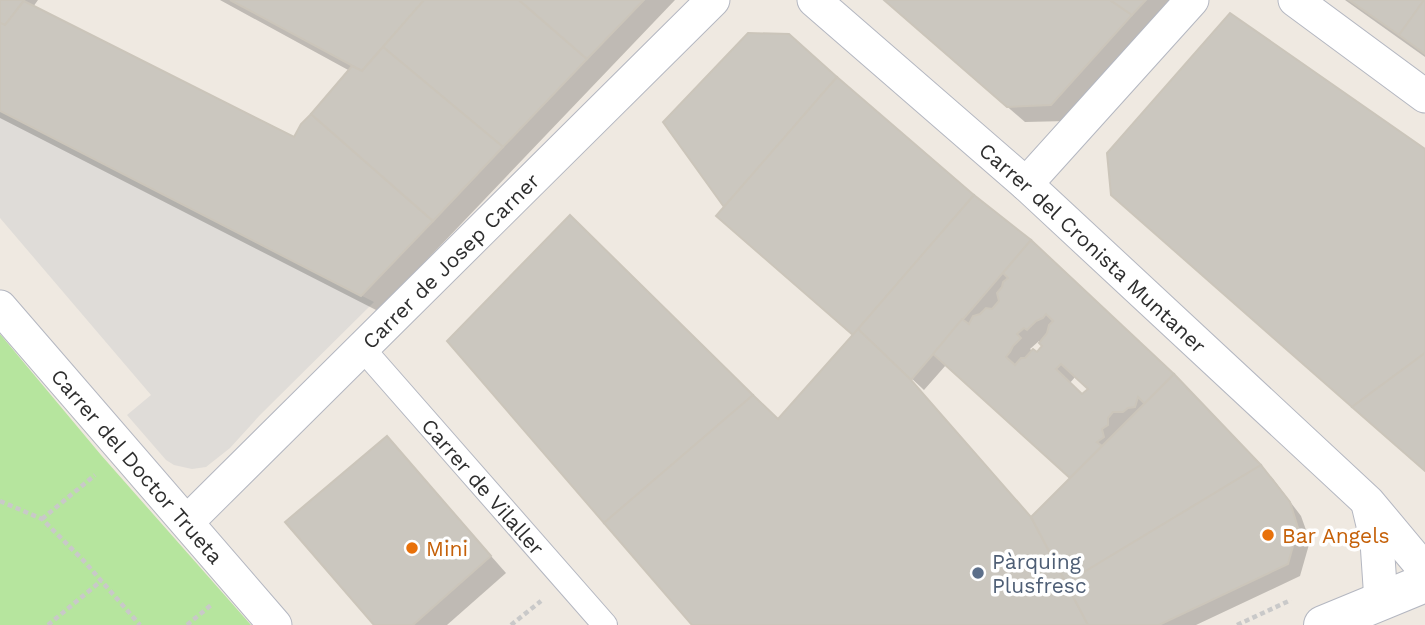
<svg xmlns="http://www.w3.org/2000/svg" width="1425" height="625" font-family="'Work Sans',sans-serif">
	<style>
		.green { fill: #b6e59e }
		.plaza { fill: #dfdcd8 }
		.shadow { fill: #0003; fill-rule: evenodd }
		.building { fill: #cbc7bf; stroke: #cbc5ba; stroke-width: 2; fill-rule: evenodd }
		.lines { fill: none; stroke-linecap: round; stroke-linejoin: round }
		.pedestrian-casing { stroke: #b4b7c1; stroke-width: 26 }
		.minor-casing { stroke: #b4b7c1; stroke-width: 35 }
		.tertiary-casing { stroke: #b4b7c1; stroke-width: 40 }
		.path { stroke: #c9c9c9; stroke-width: 4.5; stroke-dasharray: 5 3.5; stroke-linecap: butt }
		.pedestrian { stroke: #fff; stroke-width: 24 }
		.minor { stroke: #fff; stroke-width: 33 }
		.tertiary { stroke: #fff; stroke-width: 38 }
		.food-dot { fill: #e8710a; stroke: #fff; stroke-width: 2.5 }
		.service-dot { fill: #5c6f8a; stroke: #fff; stroke-width: 2.5 }
		.labels { text-anchor: middle; dominant-baseline: central; stroke-width: 7; stroke-linejoin: round; paint-order: stroke }
		.street-label { font-size: 21px; fill: #2e2e2e; stroke: #fff }
		.food-label { font-size: 21px; fill: #c56008; stroke: #fff; text-anchor: start }
		.service-label { font-size: 21px; fill: #4e5e75; stroke: #fff; text-anchor: start }
	</style>
	<rect width="100%" height="100%" fill="#efe9e1"/>
	<!-- green -->
	<polygon class="green" points="0,334 101,455 251,625 0,625"/>
	<!-- plaza -->
	<polygon class="plaza" points="0,111 374,302 260,415 230,448 206,467 192,469 174,465 166,460 127,415 151,395 0,218"/>
	<!-- shadow -->
	<g class="shadow">
		<polygon points="0,0 38,0 33,7 295,139 350,71 220,0 675,0 378,311 0,118"/>
		<polygon points="884,0 1176,0 1067,121 1025,122"/>
		<polygon points="1345,0 1425,0 1425,57"/>
		<path d="M972,196L1030,242L1173,376L1273,479L1301,516L1310,541L1300,576L1196,625H694L778,421L855,336L732,230L718,216ZM1039,341L1044,346L1037,355L1030,349ZM946,365L1072,479L1032,518L925,396L909,381V376L924,390ZM1076,376L1090,389L1082,397L1069,384Z"/>
		<polygon points="402,455 506,573 447,625 377,625"/>
	</g>
	<!-- building -->
	<g class="building">
		<polygon points="0,0 24,0 5,25 0,23"/>
		<polygon points="230,0 424,0 362,71"/>
		<polygon points="424,0 519,0 587,59 503,147 383,47"/>
		<polygon points="519,0 644,0 587,59"/>
		<polygon points="884,0 1110,0 1132,15 1051,105 1007,107"/>
		<polygon points="1110,0 1146,0 1132,15"/>
		<polygon points="1349,0 1424,0 1399,35"/>
		<polygon points="1424,0 1425,0 1425,54 1399,35"/>
		<polygon points="24,1 294,137 301,124 311,114 433,221 361,296 0,111 0,23 5,25"/>
		<polygon points="1230,13 1425,149 1425,353 1352,407 1111,195 1107,153"/>
		<polygon points="748,33 789,34 837,77 724,207 663,122"/>
		<polygon points="383,47 503,147 433,221 311,114 352,66 362,71"/>
		<polygon points="837,77 974,195 853,335 716,216"/>
		<polygon points="974,195 1031,240 911,380 858,329"/>
		<polygon points="570,215 753,395 604,523 447,341"/>
		<path d="M1031,240L1174,374L1145,404L1138,397L1135,407L1128,408L1123,412H1113L1108,418V425L1102,429L1104,437L1097,442L1102,446L1070,478L933,354L962,319L969,324L973,316L980,314L986,308L992,309L999,301L997,293L1002,287L1003,282L1008,278L1003,273ZM1046,314L1053,321L1049,325L1047,333L1039,343L1042,346L1037,352L1033,349L1025,358H1021L1015,365L1006,357L1010,352L1013,346L1021,338L1017,334L1024,328L1027,330L1036,321L1043,318ZM1061,364L1088,389L1082,394L1056,369Z"/>
		<polygon points="858,329 911,380 1031,517 1088,625 692,625 604,523 753,395 778,419"/>
		<polygon points="1425,353 1425,471 1352,407"/>
		<polygon points="1174,374 1261,465 1066,583 1031,517"/>
		<polygon points="387,436 491,556 413,625 374,625 285,522"/>
		<polygon points="1261,465 1290,502 1298,528 1288,564 1159,625 1088,625 1066,583"/>
	</g>
	<g class="lines">
		<!-- pedestrian casing -->
		<g class="pedestrian-casing">
			<g id="pedestrian">
				<path id="s1" d="M362,348L605,625"/>
			</g>
		</g>
		<!-- minor casing -->
		<g class="minor-casing">
			<g id="minor">
				<path id="s2" d="M814,0L1026,184L1368,502L1419,563L1425,568"/>
				<polyline points="1295,0 1425,96"/>
				<polyline points="1026,184 1192,0"/>
				<path id="s3" d="M0,307L275,625"/>
				<polyline points="1368,504 1377,542 1381,601"/>
				<path id="s4" d="M187,522L713,0"/>
			</g>
		</g>
		<!-- tertiary casing -->
		<g class="tertiary-casing">
			<polyline id="tertiary" points="1323,625 1425,583"/>
		</g>
		<!-- path -->
		<g class="path">
			<polyline points="0,501 42,519 83,560 140,625"/>
			<polyline points="42,519 95,475"/>
			<polyline points="48,625 101,581"/>
			<polyline points="187,625 211,605"/>
			<polyline points="511,625 541,601"/>
			<polyline points="1237,625 1291,600"/>
		</g>
		<!-- pedestrian -->
		<use href="#pedestrian" class="pedestrian"/>
		<!-- minor -->
		<use href="#minor" class="minor"/>
		<!-- tertiary -->
		<use href="#tertiary" class="tertiary"/>
	</g>
	<!-- markers -->
	<g class="food-dot">
		<circle cx="1268" cy="535" r="7"/>
		<circle cx="412" cy="548" r="7"/>
	</g>
	<circle class="service-dot" cx="978" cy="573" r="7"/>
	<g class="labels">
		<!-- street labels -->
		<g class="street-label">
			<text stroke="none"><textPath href="#s2" startOffset="373">Carrer del Cronista Muntaner</textPath></text>
			<text stroke="none"><textPath href="#s4" startOffset="371">Carrer de Josep Carner</textPath></text>
			<text stroke="none"><textPath href="#s3" startOffset="210">Carrer del Doctor Trueta</textPath></text>
			<text stroke="none"><textPath href="#s1" startOffset="184">Carrer de Vilaller</textPath></text>
		</g>
		<!-- food labels -->
		<g class="food-label">
			<text x="1282" y="535">Bar Angels</text>
			<text x="426" y="548">Mini</text>
		</g>
		<!-- service labels -->
		<g class="service-label">
			<text x="992" y="561">Pàrquing<tspan x="992" dy="24">Plusfresc</tspan></text>
		</g>
	</g>
</svg>
